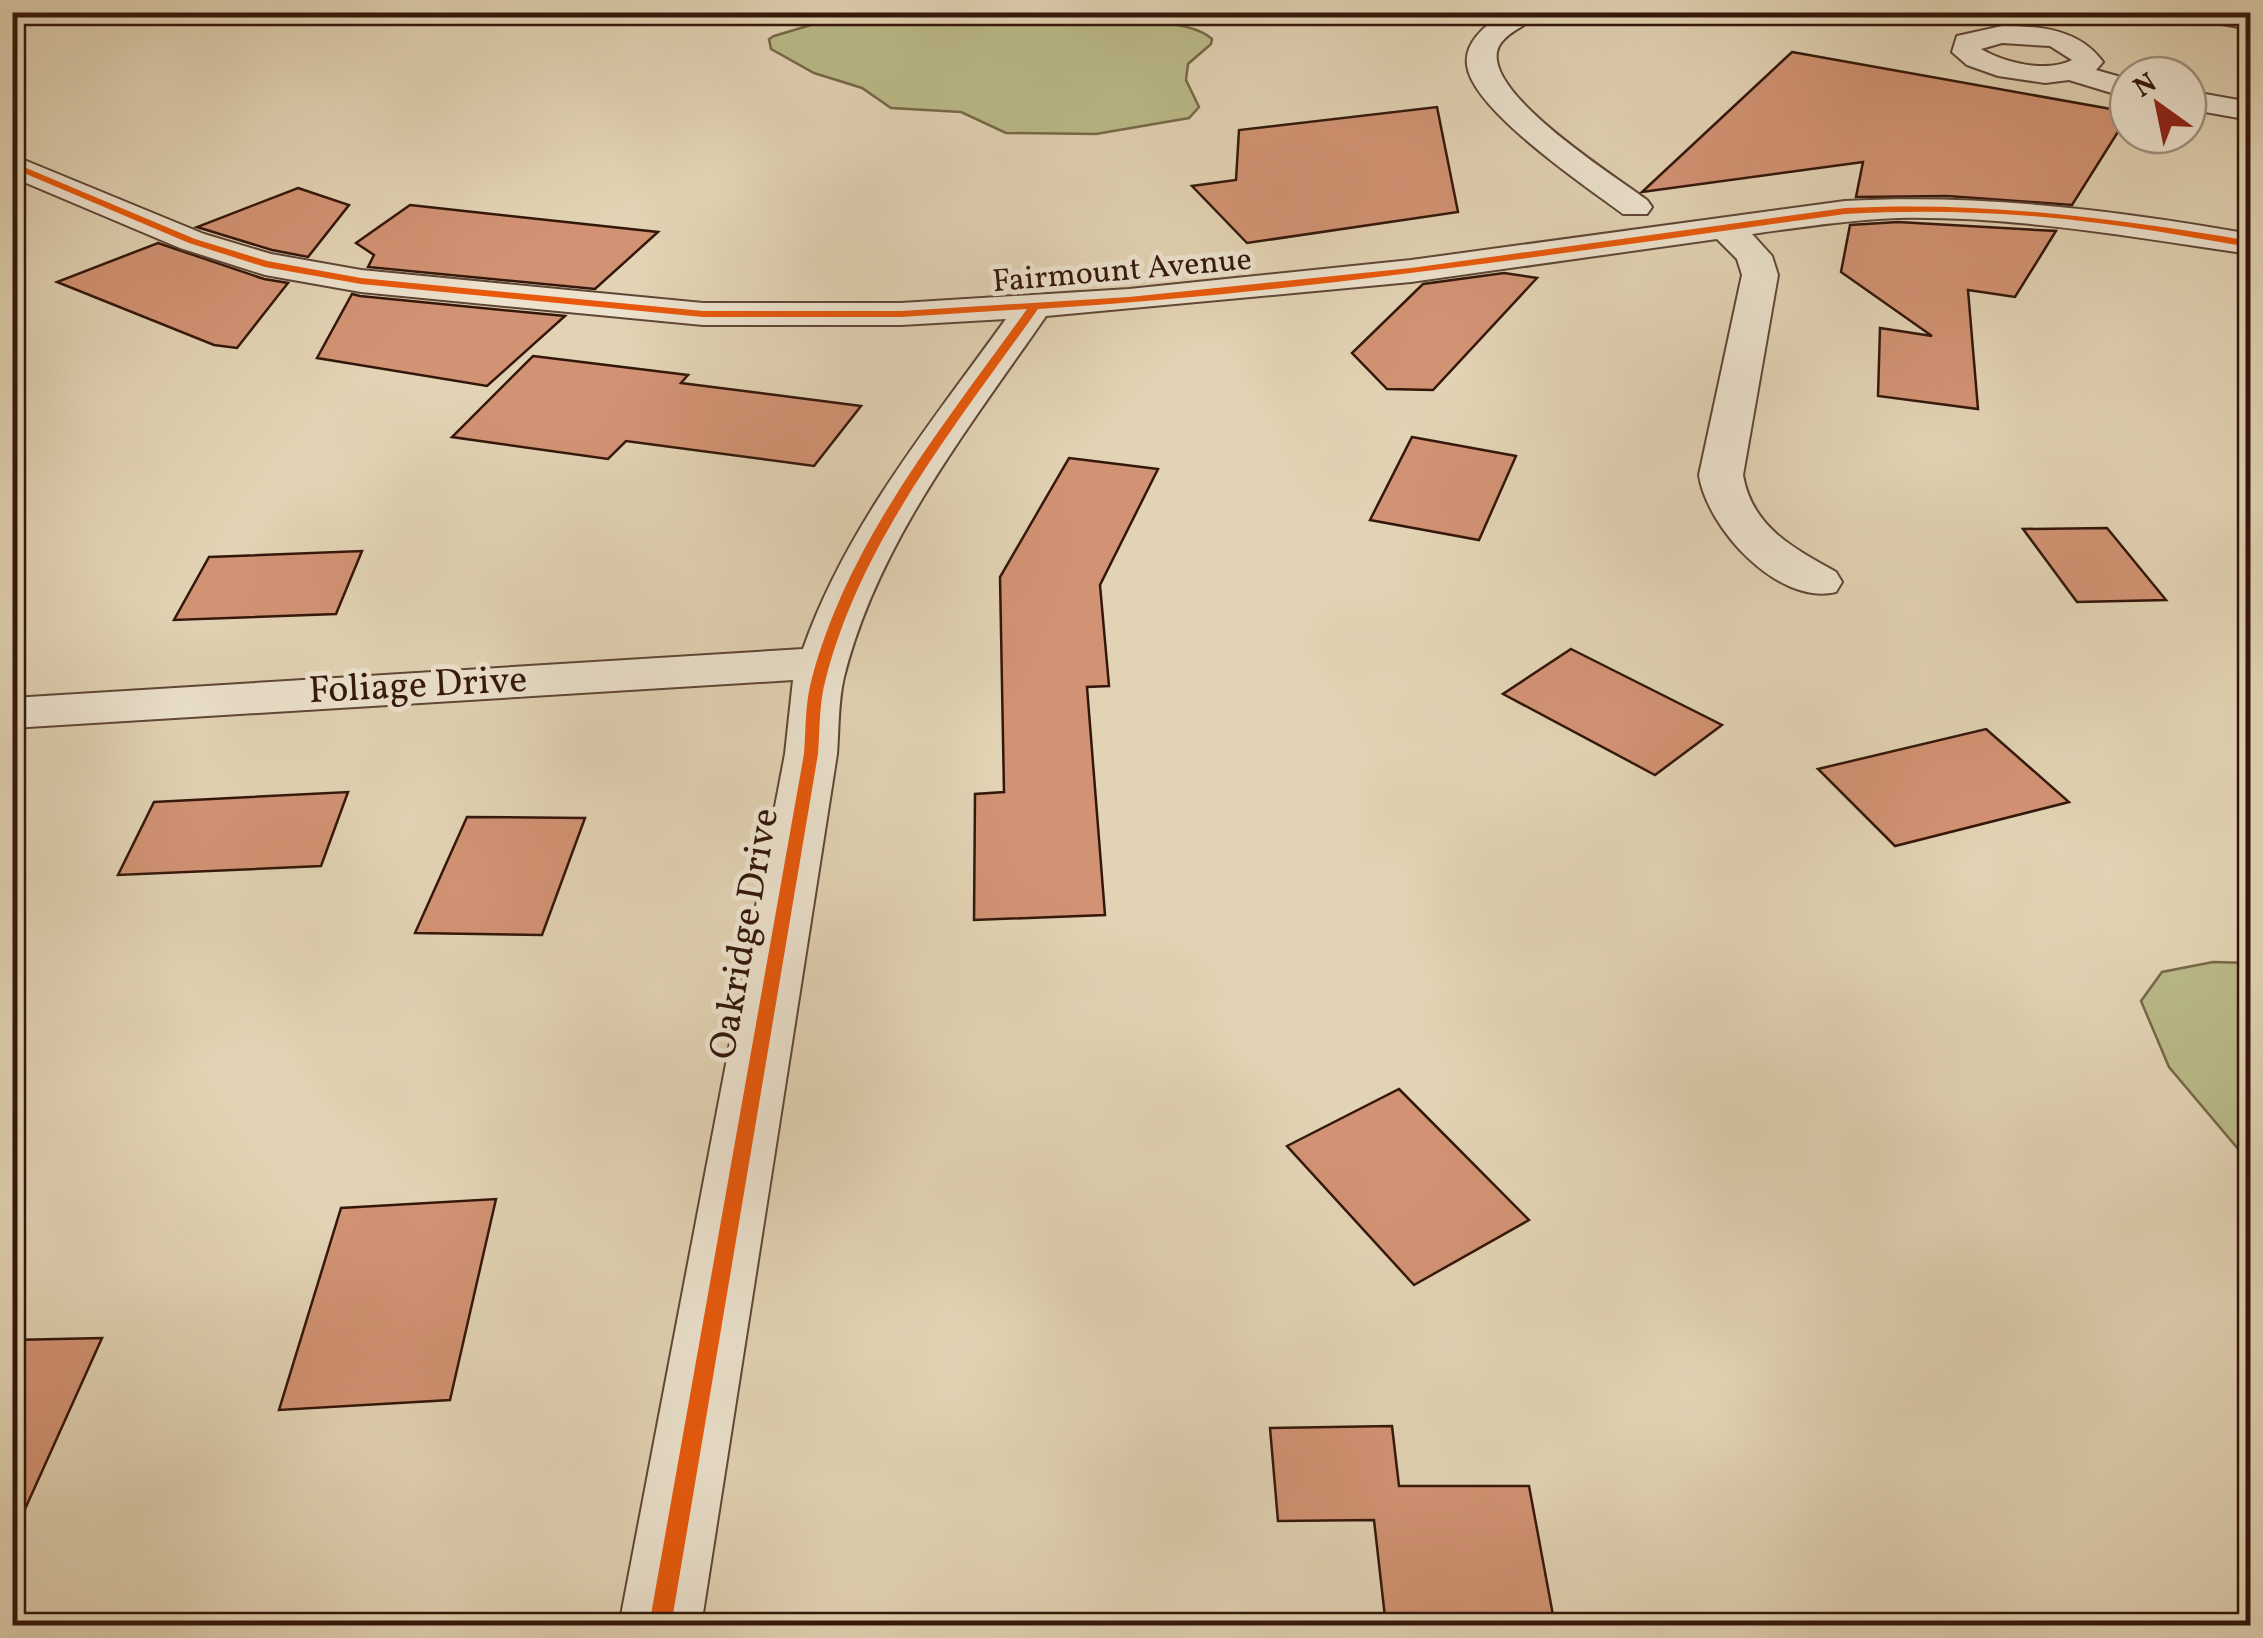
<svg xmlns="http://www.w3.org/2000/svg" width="2263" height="1638" font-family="Vollkorn,serif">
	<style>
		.green { fill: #baba88; stroke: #77684a; stroke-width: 2.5 }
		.building { fill: #d29374; stroke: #34170b; stroke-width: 2.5 }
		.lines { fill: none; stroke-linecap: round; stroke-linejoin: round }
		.minor-casing { stroke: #604635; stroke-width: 4 }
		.minor { fill: #ece2ce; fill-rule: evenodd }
		.cycleway-casing { stroke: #ece2ce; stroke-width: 6 }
		.cycleway { fill: #e8590c; fill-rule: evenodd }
		.labels { text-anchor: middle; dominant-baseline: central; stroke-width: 10; stroke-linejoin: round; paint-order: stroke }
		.far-street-label { font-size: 32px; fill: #34170b; stroke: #ece2ce }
		.street-label { font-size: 38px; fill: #34170b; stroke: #ece2ce }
	</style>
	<rect width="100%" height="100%" fill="#e2d3b4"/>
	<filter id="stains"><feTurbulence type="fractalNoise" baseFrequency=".002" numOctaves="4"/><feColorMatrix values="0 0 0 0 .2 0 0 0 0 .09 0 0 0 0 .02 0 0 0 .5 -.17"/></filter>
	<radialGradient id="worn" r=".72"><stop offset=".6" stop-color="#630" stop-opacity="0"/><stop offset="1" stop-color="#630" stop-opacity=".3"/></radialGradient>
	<!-- green -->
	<g class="green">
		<path d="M851,13H885L924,24H945L1003,13H1139C1161,27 1193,22 1212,39L1211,44L1188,64L1186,80L1199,107L1189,118L1096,134L1006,133L961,112L891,108L862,88L814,73L771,49L769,39L774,36Z"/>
		<polygon points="2213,962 2250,963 2250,1163 2169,1067 2141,1001 2162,972"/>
	</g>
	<!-- building -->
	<g class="building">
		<polygon points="1792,52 2128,112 2128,116 2072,205 1947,196 1856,197 1863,162 1642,192"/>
		<polygon points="1437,107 1458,212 1247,243 1192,186 1236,180 1239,130"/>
		<polygon points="298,188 349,205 308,257 272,250 197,227"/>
		<polygon points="410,205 658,232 595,289 368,267 374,255 356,243"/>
		<polygon points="1898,222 2056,231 2015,297 1968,290 1978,409 1878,396 1880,328 1932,336 1841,272 1850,225"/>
		<polygon points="158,243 264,279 288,283 237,348 214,345 57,282"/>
		<polygon points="1504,273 1537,278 1433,390 1387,389 1352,353 1423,284"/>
		<polygon points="352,294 360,296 565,316 487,386 317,358"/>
		<polygon points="533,356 688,375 681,383 861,406 814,466 626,441 608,459 452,437"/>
		<polygon points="1412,437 1516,456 1479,540 1370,520"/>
		<polygon points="1069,458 1158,469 1100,585 1109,686 1087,687 1105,915 974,920 975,794 1004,792 1000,577"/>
		<polygon points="2107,528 2166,600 2077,602 2023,529"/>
		<polygon points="362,551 336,614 174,620 209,557"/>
		<polygon points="1571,649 1722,725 1655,775 1503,694"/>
		<polygon points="1986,729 2069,802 1895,846 1818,769"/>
		<polygon points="348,792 321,866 118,875 154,802"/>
		<polygon points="467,817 585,818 542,935 415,933"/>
		<polygon points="1399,1089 1529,1220 1414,1285 1287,1146"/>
		<polygon points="496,1199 450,1400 279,1410 341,1208"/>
		<polygon points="102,1338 12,1538 12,1340"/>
		<polygon points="1392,1426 1399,1486 1529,1486 1555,1626 1386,1626 1374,1520 1278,1521 1270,1428"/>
	</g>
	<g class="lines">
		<!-- minor casing -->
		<g class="minor-casing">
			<g id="minor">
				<path d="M1507,12H1540C1529,26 1508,30 1499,46C1477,90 1615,176 1647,200L1652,207L1647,214H1623C1587,187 1472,110 1467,65C1464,41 1488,23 1507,12Z"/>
				<polygon points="2185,12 2250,13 2250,29 2188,18"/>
				<path d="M2002,26C2040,26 2079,29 2103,62L2096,70L2128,79V98L2069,80L2045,83L1998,76L1967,65L1952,52L1957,36ZM2002,43L2050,46L2072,60C2046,73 2005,63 1981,49Z"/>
				<polygon points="2188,91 2250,102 2250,120 2188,109"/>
				<path d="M12,155L204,234L271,254L361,270L703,303H901L1129,289L1411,260L1845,201C1982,194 2116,210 2250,234V254C2133,237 2017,216 1898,218C1849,220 1801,227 1752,234L1772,256L1778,275L1743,475C1752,527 1793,548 1836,572L1842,582L1836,592C1778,606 1707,528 1699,475L1742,275L1737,259L1717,239L1411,282L1046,316C968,429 878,542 844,677C838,702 839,729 837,754L701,1626H619L785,754L793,680L12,728V698L803,649C846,526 931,423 1006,319L901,325H703L361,292L265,275L180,248L12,177Z"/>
			</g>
		</g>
		<!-- minor -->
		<use href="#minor" class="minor"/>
		<!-- cycleway casing -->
		<g class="cycleway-casing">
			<path id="cycleway" d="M12,162L195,239L267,261L361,278L703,311H901L1129,297L1411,268L1845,208C1982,201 2115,218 2250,241V247C2200,239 2149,229 2098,223C2014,212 1930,209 1845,214C1577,251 1309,292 1038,309C957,424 862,539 826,678C819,702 820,729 818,754L671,1626H649L804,754C806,729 805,702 812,678C849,539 945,424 1027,309L901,317H703L361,284L265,267L189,243L12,168Z"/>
		</g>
		<!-- cycleway -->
		<use href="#cycleway" class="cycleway"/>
	</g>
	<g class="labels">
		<!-- far-street labels -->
		<g class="far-street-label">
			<text transform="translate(1122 272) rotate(-5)">Fairmount Avenue</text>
		</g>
		<!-- street labels -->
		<g class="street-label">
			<text transform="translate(418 687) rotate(-3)">Foliage Drive</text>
			<text transform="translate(746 934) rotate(-80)">Oakridge Drive</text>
		</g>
	</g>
	<!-- margin -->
	<rect width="2263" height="1638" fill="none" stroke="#e2d3b4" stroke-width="50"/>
	<rect x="15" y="15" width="2233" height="1608" fill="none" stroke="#34170b" stroke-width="5"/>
	<rect x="25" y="25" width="2213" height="1588" fill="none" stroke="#34170b" stroke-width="2.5"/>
	<!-- north arrow -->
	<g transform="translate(2158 105) rotate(327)"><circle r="48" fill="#ece2ce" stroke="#a29180" stroke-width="2.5"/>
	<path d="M0-8L18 38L0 25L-18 38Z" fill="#8f2418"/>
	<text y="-15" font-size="28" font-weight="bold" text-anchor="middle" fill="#34170b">N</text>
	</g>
	<rect width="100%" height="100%" filter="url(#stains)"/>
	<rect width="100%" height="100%" fill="url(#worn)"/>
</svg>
